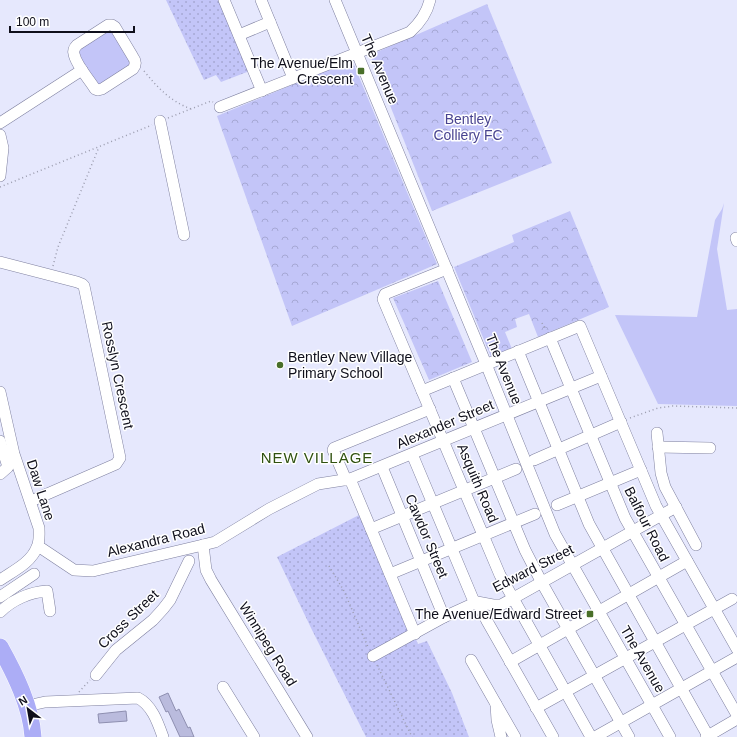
<svg xmlns="http://www.w3.org/2000/svg" width="737" height="737" font-family="Arial,sans-serif">
	<style>
		.grass { fill: #c3c5f8 }
		.park { fill: url(#park-crowns) }
		.garden { fill: url(#garden-dots) }
		.building { fill: #babbdd; stroke: #8e8fb0 }
		.lines { fill: none; stroke-linecap: round; stroke-linejoin: round }
		.minor-casing { stroke: #7f80a0; stroke-width: 12 }
		.highway-casing { stroke: #fff; stroke-width: 18 }
		.path { stroke: #9b9cae; stroke-width: 1.5; stroke-dasharray: 1 3; stroke-linecap: butt }
		.minor { stroke: #fff; stroke-width: 11 }
		.highway { stroke: #acadf6; stroke-width: 17 }
		.poi-dot { fill: #496f29; stroke: #fff; stroke-width: 1.5 }
		.labels { text-anchor: middle; dominant-baseline: central; stroke-width: 3; stroke-linejoin: round; paint-order: stroke }
		.poi-label { font-size: 14px; fill: #0f0f1b; stroke: #fff; text-anchor: end }
		.street-label { font-size: 14px; fill: #0f0f1b; stroke: #fff }
		.park-label { font-size: 14px; fill: #484390; stroke: #fff }
		.neighbourhood-label { font-size: 15px; letter-spacing: 1px; fill: #305210; stroke: #fff }
	</style>
	<defs>
		<pattern id="park-crowns" width="20" height="18" patternUnits="userSpaceOnUse"><rect width="20" height="18" fill="#c3c5f8"/><path d="M2 6a3 3 0 1 1 6 0M12 15a3 3 0 1 1 6 0" fill="none" stroke="#a6a8d4"/></pattern>
		<pattern id="garden-dots" width="8" height="8" patternUnits="userSpaceOnUse"><rect width="8" height="8" fill="#c3c5f8"/><path d="M2 2h.1M6 6h.1" fill="none" stroke="#a6a8d4" stroke-width="1.8" stroke-linecap="round"/></pattern>
	</defs>
	<rect width="100%" height="100%" fill="#e6e8fd"/>
	<!-- grass -->
	<g class="grass">
		<polygon points="106,30 112,31 131,64 99,85 77,56 78,50"/>
		<polygon points="724,203 717,249 727,310 737,309 737,406 658,404 615,315 697,317 715,220 722,209"/>
	</g>
	<!-- park -->
	<g class="park">
		<polygon points="487,4 552,163 432,211 370,55"/>
		<polygon points="352,60 437,264 292,326 217,116"/>
		<polygon points="570,211 609,307 538,337 529,314 515,319 517,327 505,332 512,349 491,357 454,267 514,242 512,235"/>
		<polygon points="438,281 472,362 429,380 393,298"/>
	</g>
	<!-- garden -->
	<g class="garden">
		<polygon points="166,0 221,0 247,65 247,72 221,82 216,75 204,80"/>
		<polygon points="361,514 418,644 427,641 452,693 469,737 366,737 312,630 277,557"/>
	</g>
	<!-- building -->
	<g class="building">
		<polygon points="168,693 176,711 179,709 188,728 190,727 194,737 180,737 168,711 166,712 159,697"/>
		<polygon points="126,711 127,721 99,723 98,714"/>
	</g>
	<g class="lines">
		<!-- minor casing -->
		<g class="minor-casing">
			<g id="minor">
				<polyline points="224,0 262,91"/>
				<polyline points="261,0 293,78"/>
				<polyline points="335,0 486,364 555,534 670,737"/>
				<path d="M108,25H112L115,27L133,57C136,61 136,65 133,69L102,89L98,90L95,89C89,79 76,65 74,54C73,51 74,48 77,45Z"/>
				<polyline points="239,35 270,22"/>
				<path d="M220,107L410,32C420,23 427,13 430,0"/>
				<polyline points="160,121 184,235"/>
				<polyline points="0,123 82,70"/>
				<polyline points="0,135 3,148 0,176"/>
				<polyline points="736,238 737,241"/>
				<polyline points="0,262 77,282 82,284 84,286 120,458 116,464 31,501"/>
				<polyline points="447,269 385,294 383,299 500,575 591,737"/>
				<polyline points="550,338 625,518 737,715"/>
				<polyline points="518,351 589,524 708,736"/>
				<polyline points="453,378 525,550 542,583 629,737"/>
				<polyline points="422,391 580,326 656,506 737,649"/>
				<path d="M0,392L14,454L39,528C39,534 40,541 37,547C31,563 13,571 0,580"/>
				<polyline points="657,433 661,473 665,487 696,545"/>
				<polyline points="0,441 8,467 0,474"/>
				<polyline points="658,447 710,448"/>
				<polyline points="412,454 475,604"/>
				<polyline points="534,460 621,422"/>
				<polyline points="382,467 444,617"/>
				<polyline points="350,479 415,634"/>
				<polyline points="346,480 333,450 334,448 430,409"/>
				<polyline points="557,505 641,470"/>
				<polyline points="371,529 516,469"/>
				<polyline points="203,545 206,570 211,580 307,737"/>
				<polyline points="38,546 74,570 93,571 203,545 215,542 269,509 318,484 350,479 601,376"/>
				<polyline points="390,574 535,514"/>
				<polyline points="0,597 34,574"/>
				<polyline points="478,603 487,621 553,737"/>
				<path d="M0,612C12,600 30,592 47,591L50,611"/>
				<polyline points="373,656 444,617 477,602 493,605 501,605 676,507"/>
				<polyline points="471,660 496,704"/>
				<polyline points="510,662 687,561"/>
				<polyline points="96,675 116,650 153,620 163,609 170,600 189,561"/>
				<polyline points="223,687 254,737"/>
				<path d="M27,706L45,702L138,698C152,705 158,723 163,737"/>
				<polyline points="536,708 732,599"/>
				<polyline points="501,737 497,720 496,704 515,737"/>
				<polyline points="595,737 737,657"/>
				<polyline points="706,737 737,719"/>
			</g>
		</g>
		<!-- highway casing -->
		<g class="highway-casing">
			<path id="highway" d="M0,647C15,674 31,706 33,737"/>
		</g>
		<!-- path -->
		<g class="path">
			<path d="M144,71C158,88 170,101 191,109"/>
			<polyline points="168,118 211,101 213,102"/>
			<polyline points="0,187 152,125"/>
			<polyline points="53,266 58,247 99,147"/>
			<polyline points="542,323 546,330"/>
			<polyline points="630,418 658,408 673,406 737,408"/>
			<polyline points="329,566 344,591 368,647"/>
			<polyline points="377,665 412,737"/>
			<polyline points="79,692 90,680"/>
		</g>
		<!-- minor -->
		<use href="#minor" class="minor"/>
		<!-- highway -->
		<use href="#highway" class="highway"/>
	</g>
	<!-- markers -->
	<g class="poi-dot">
		<rect x="357" y="67" width="8" height="8" rx="2"/>
		<circle cx="280" cy="365" r="4"/>
		<rect x="586" y="610" width="8" height="8" rx="2"/>
	</g>
	<g class="labels">
		<!-- poi labels -->
		<g class="poi-label">
			<text x="353" y="63">The Avenue/Elm<tspan x="353" dy="16">Crescent</tspan></text>
			<text x="288" y="357" text-anchor="start">Bentley New Village<tspan x="288" dy="16">Primary School</tspan></text>
			<text x="582" y="614">The Avenue/Edward Street</text>
		</g>
		<!-- street labels -->
		<g class="street-label">
			<text transform="translate(380 69) rotate(67)">The Avenue</text>
			<text transform="translate(504 369) rotate(68)">The Avenue</text>
			<text transform="translate(118 375) rotate(78)">Rosslyn Crescent</text>
			<text transform="translate(445 424) rotate(-23)">Alexander Street</text>
			<text transform="translate(478 483) rotate(67)">Asquith Road</text>
			<text transform="translate(41 490) rotate(72)">Daw Lane</text>
			<text transform="translate(647 524) rotate(63)">Balfour Road</text>
			<text transform="translate(427 536) rotate(67)">Cawdor Street</text>
			<text transform="translate(156 540) rotate(-14)">Alexandra Road</text>
			<text transform="translate(533 568) rotate(-27)">Edward Street</text>
			<text transform="translate(128 619) rotate(-44)">Cross Street</text>
			<text transform="translate(268 644) rotate(58)">Winnipeg Road</text>
			<text transform="translate(643 659) rotate(60)">The Avenue</text>
		</g>
		<!-- park labels -->
		<g class="park-label">
			<text x="468" y="119">Bentley<tspan x="468" dy="16">Colliery FC</tspan></text>
		</g>
		<!-- neighbourhood labels -->
		<g class="neighbourhood-label">
			<text x="317" y="457">NEW VILLAGE</text>
		</g>
	</g>
	<!-- north arrow -->
	<g transform="translate(28 709) rotate(329)" stroke="#ffffff" stroke-width="3" paint-order="stroke">
	<path d="M0-3L7 15L0 10L-7 15Z" fill="#0f0f1b"/>
	<text y="-6" font-size="11" font-weight="bold" text-anchor="middle" fill="#0f0f1b">N</text>
	</g>
	<!-- scale -->
	<path d="M10 26v6h124v-6" fill="none" stroke="#0f0f1b" stroke-width="2"/>
	<text x="16" y="26" font-size="12" fill="#0f0f1b" stroke="#ffffff" stroke-width="3" paint-order="stroke">100 m</text>
</svg>
